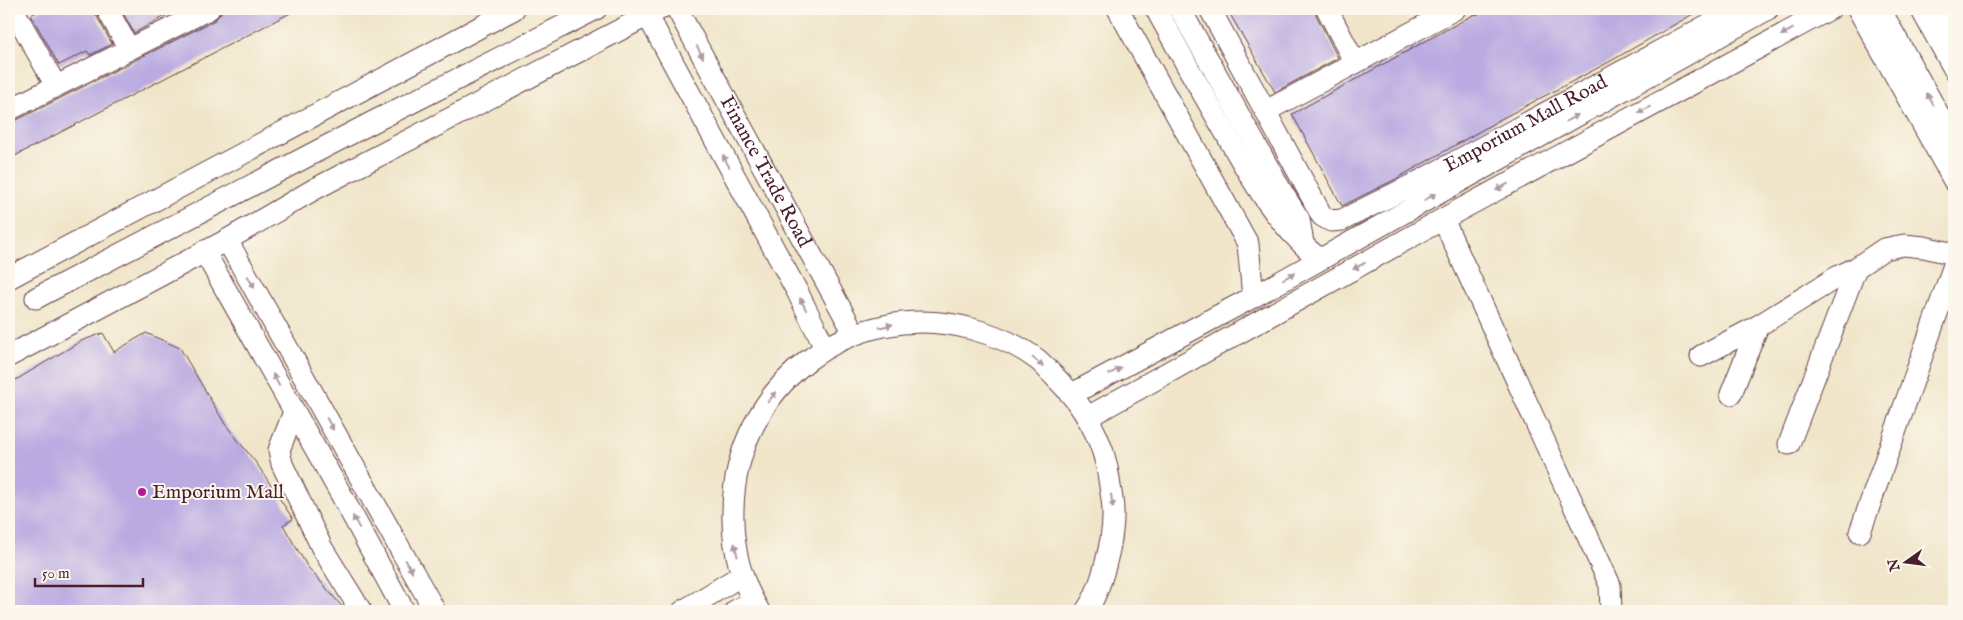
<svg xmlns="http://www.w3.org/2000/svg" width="1963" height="620" font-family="'IM FELL English',serif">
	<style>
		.building { fill: #baaae1 }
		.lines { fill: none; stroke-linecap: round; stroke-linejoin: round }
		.minor-casing { stroke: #633d43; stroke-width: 23 }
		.minor { stroke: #fff; stroke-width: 21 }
		.oneway { fill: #ae9aa0 }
		.poi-dot { fill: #b5179e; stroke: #fbf7ec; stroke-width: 2 }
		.labels { text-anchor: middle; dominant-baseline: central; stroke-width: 4; stroke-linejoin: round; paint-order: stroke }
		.street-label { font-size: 20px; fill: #4a1f2b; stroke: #fbf7ec }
		.poi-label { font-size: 20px; fill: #4a1f2b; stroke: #fbf7ec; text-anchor: start }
	</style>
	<rect width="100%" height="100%" fill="#fbf7ec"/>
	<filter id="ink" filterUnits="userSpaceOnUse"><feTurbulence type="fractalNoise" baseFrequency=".02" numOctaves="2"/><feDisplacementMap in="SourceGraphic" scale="10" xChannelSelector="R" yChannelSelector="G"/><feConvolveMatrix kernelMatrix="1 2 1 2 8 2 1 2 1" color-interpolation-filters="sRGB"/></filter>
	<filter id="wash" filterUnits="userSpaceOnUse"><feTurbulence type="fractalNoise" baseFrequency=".0096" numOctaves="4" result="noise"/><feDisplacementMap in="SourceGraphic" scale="20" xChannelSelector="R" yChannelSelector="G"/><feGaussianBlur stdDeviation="1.12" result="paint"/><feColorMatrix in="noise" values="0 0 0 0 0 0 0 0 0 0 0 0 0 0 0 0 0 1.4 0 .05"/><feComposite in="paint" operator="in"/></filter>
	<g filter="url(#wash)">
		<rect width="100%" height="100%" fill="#f0e5c9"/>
		<g id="blocks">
			<!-- building -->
			<g class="building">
				<polygon points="42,9 95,9 96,15 112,44 90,55 87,51 59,65 31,15"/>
				<polygon points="121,9 178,9 134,33"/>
				<polygon points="224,9 298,9 9,159 9,122 15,121 215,20"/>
				<polygon points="1227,9 1315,9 1316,15 1338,58 1275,92"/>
				<polygon points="1488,9 1702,9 1609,62 1501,119 1394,180 1342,206 1292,114 1475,14 1476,15"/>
				<polygon points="103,333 114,352 146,333 180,348 225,424 257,464 293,519 283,525 307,566 346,611 9,611 9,384 81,341"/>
			</g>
		</g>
	</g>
	<g filter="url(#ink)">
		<use href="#blocks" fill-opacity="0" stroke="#633d43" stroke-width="1"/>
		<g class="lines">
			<!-- minor casing -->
			<g class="minor-casing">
				<g id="minor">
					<polyline points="13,9 56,86"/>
					<polyline points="107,9 129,49"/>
					<polyline points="644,9 798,293 825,348"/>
					<path id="s1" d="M677,9L854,333"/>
					<polyline points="1118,9 1248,244 1253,297"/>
					<path d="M1156,9C1178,50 1201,91 1225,132C1251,179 1277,225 1319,259"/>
					<polyline points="1180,9 1282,192 1299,219 1303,243"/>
					<path id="s2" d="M1210,9L1322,216L1331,221L1342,220L1420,181L1737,9"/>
					<polyline points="1327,9 1355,63"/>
					<polyline points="1858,9 1954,181"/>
					<polyline points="1880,9 1954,142"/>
					<polyline points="1921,9 1954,69"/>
					<polyline points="1943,9 1954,29"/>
					<polyline points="9,110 209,9"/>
					<polyline points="1266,111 1455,9"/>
					<polyline points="1443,219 1610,585 1611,611"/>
					<polyline points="227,240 435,611"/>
					<polyline points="204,251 342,496 404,611"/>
					<polyline points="9,278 514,9"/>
					<polyline points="36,298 371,123 596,9"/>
					<polyline points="9,356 227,240 313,190 660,9"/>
					<polyline points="1701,356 1758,326"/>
					<polyline points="1072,394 1253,297 1768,9"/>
					<polyline points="1731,394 1758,326 1837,277 1856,268 1884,249 1904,245 1924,247 1954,254"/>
					<polyline points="294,412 279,450 282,464 322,548 361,611"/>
					<polyline points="1088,417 1443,219 1830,9"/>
					<polyline points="1789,444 1856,268"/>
					<polyline points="1860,532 1954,265"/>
					<polyline points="683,611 742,575"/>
					<polyline points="735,611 753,601"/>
					<path d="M759,611C741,581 732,546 733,511C734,386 851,296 972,329C995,335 1018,345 1038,360C1044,365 1049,371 1055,377C1083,404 1104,440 1109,479C1110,489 1113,500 1113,511C1114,538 1102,589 1086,611"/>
				</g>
			</g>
			<!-- minor -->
			<use href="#minor" class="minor"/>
		</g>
		<!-- one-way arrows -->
		<defs><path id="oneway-solid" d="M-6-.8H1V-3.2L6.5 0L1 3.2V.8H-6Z" transform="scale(1.25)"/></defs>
		<g class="oneway">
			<use href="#oneway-solid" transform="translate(1787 32) rotate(151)"/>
			<use href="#oneway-solid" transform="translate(700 52) rotate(62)"/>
			<use href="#oneway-solid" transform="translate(1930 99) rotate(-119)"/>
			<use href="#oneway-solid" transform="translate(1644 110) rotate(151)"/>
			<use href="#oneway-solid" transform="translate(1572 118) rotate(-29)"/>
			<use href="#oneway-solid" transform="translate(726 161) rotate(-118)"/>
			<use href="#oneway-solid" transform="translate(1502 187) rotate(151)"/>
			<use href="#oneway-solid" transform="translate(1430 197) rotate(-29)"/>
			<use href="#oneway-solid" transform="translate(1359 266) rotate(151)"/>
			<use href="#oneway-solid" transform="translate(1289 276) rotate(-29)"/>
			<use href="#oneway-solid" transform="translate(251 282) rotate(61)"/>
			<use href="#oneway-solid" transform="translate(803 304) rotate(-117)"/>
			<use href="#oneway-solid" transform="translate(886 326) rotate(-14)"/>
			<use href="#oneway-solid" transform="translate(1038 362) rotate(39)"/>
			<use href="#oneway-solid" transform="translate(1115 371) rotate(-28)"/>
			<use href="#oneway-solid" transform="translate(276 380) rotate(-119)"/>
			<use href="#oneway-solid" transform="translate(772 397) rotate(-50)"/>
			<use href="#oneway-solid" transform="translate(330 424) rotate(61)"/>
			<use href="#oneway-solid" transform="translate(1112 501) rotate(82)"/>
			<use href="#oneway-solid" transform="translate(356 522) rotate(-118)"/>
			<use href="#oneway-solid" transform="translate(736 550) rotate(-103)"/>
			<use href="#oneway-solid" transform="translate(409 566) rotate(61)"/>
		</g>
	</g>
	<!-- markers -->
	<circle class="poi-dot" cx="142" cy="492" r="5"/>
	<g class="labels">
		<!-- street labels -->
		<g class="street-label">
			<text stroke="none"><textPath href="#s2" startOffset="464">Emporium Mall Road</textPath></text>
			<text stroke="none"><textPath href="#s1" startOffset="185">Finance Trade Road</textPath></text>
		</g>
		<!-- poi labels -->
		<g class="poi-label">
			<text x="152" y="492">Emporium Mall</text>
		</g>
	</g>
	<!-- margin -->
	<rect width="1963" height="620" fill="none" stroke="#fbf7ec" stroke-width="30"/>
	<!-- north arrow -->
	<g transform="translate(1906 562) rotate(256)" stroke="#fbf7ec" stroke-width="4" paint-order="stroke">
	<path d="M0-4L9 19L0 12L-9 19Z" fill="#4a1f2b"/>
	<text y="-8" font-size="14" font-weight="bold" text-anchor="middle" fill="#4a1f2b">N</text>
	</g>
	<!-- scale -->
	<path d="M35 578v8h108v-8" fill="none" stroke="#4a1f2b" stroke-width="2.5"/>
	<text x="42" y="578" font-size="15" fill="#4a1f2b" stroke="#fbf7ec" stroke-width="4" paint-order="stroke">50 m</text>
</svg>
